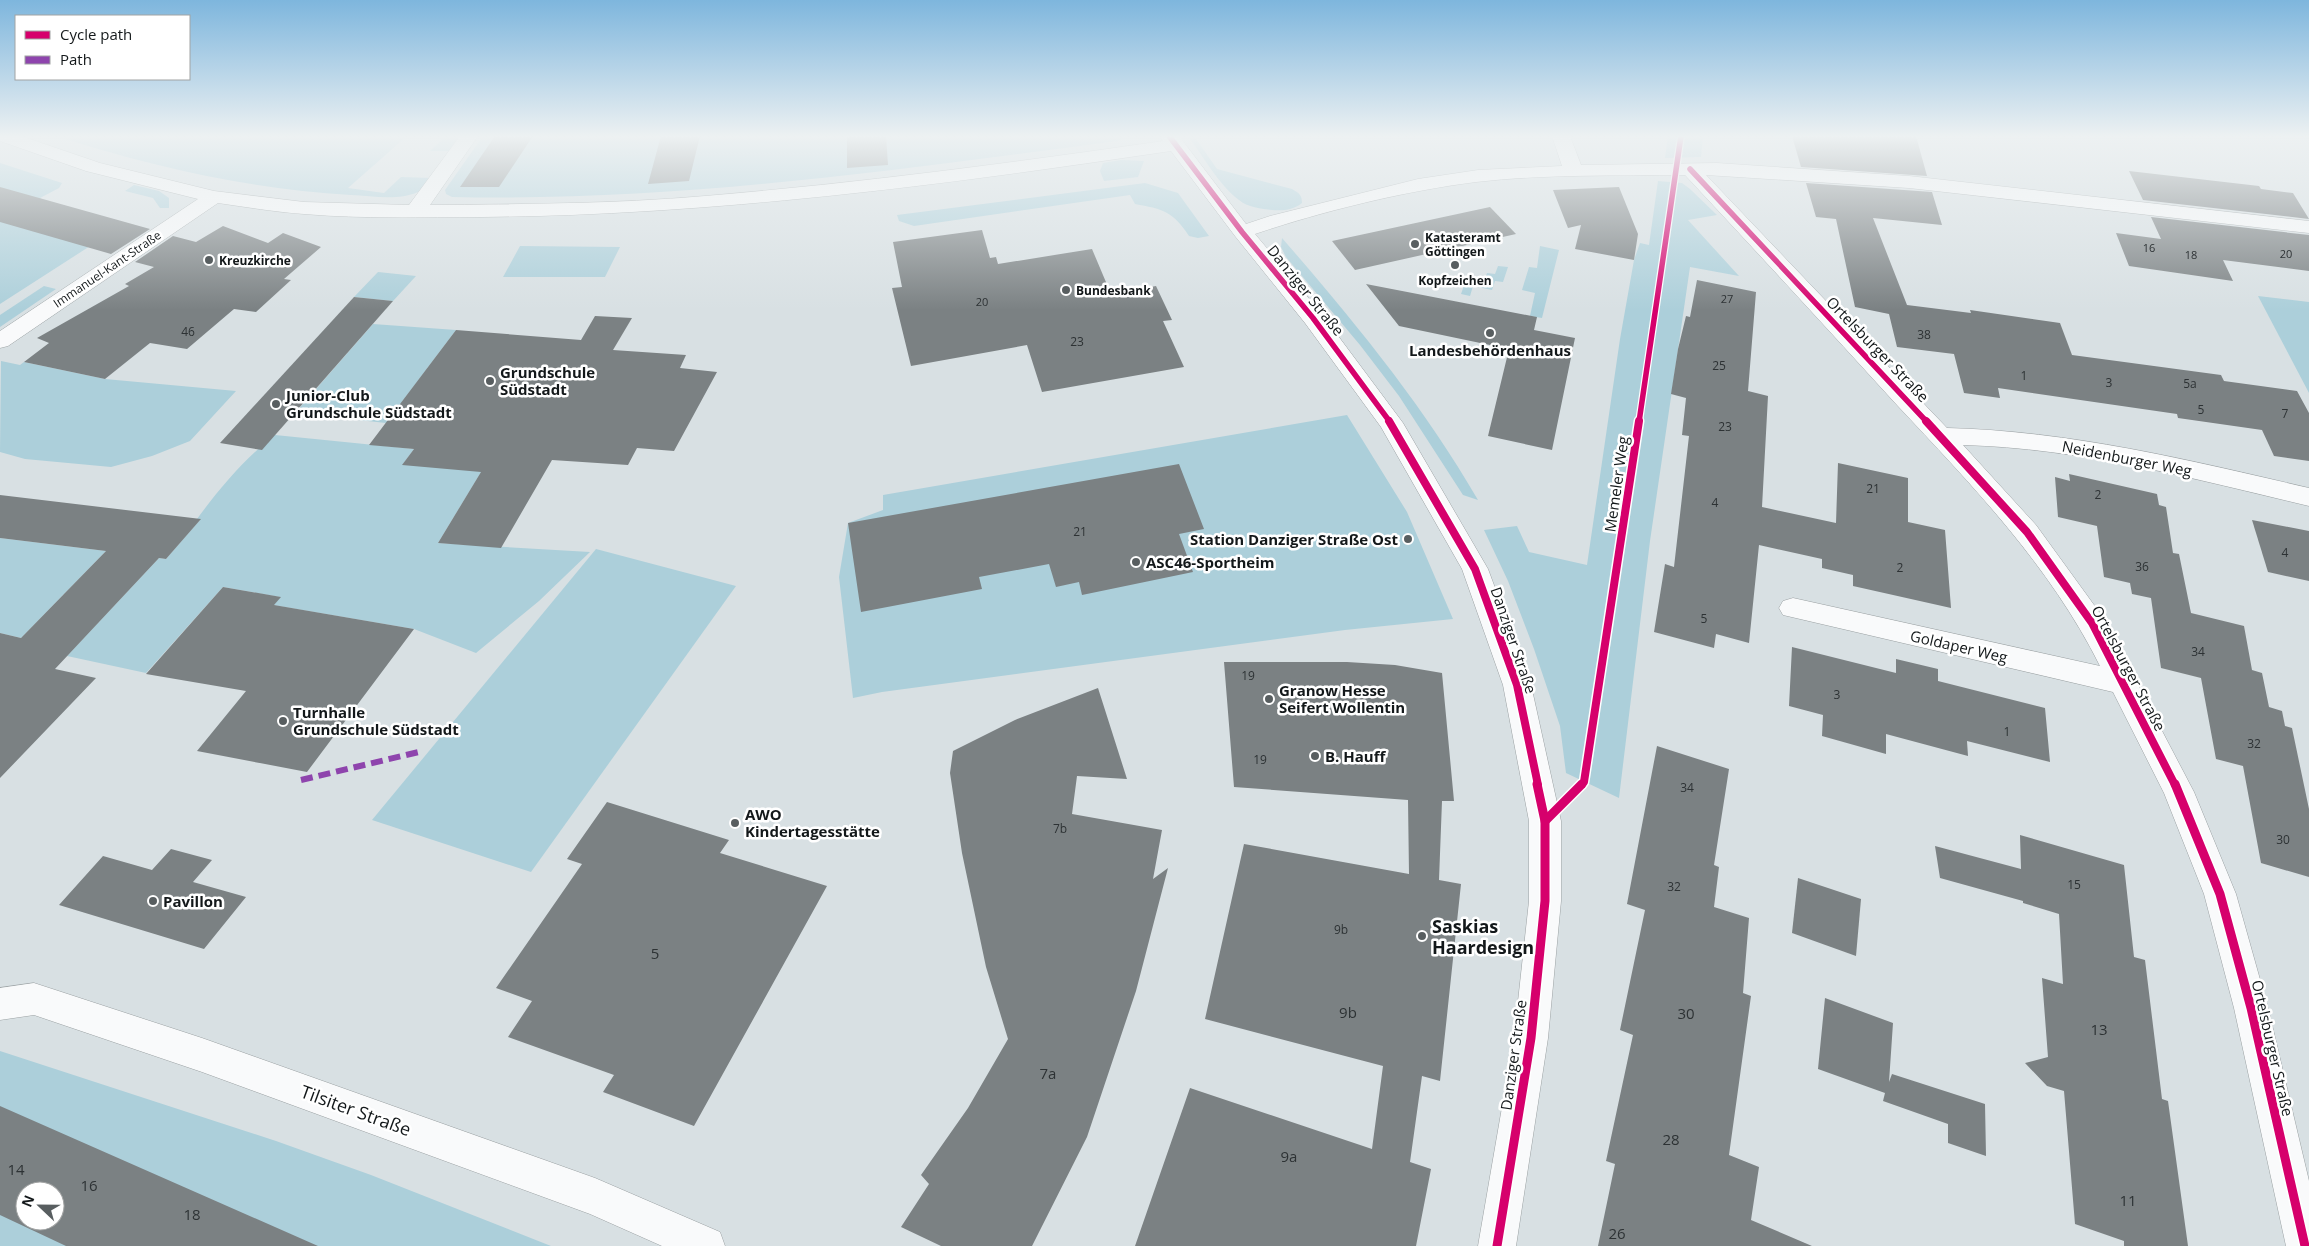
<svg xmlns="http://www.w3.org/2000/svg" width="2309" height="1246" font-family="'Open Sans',sans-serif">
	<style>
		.green { fill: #accfda; fill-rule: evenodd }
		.building { fill: #7b8183; fill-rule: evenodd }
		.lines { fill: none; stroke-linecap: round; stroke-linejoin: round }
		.minor-casing { stroke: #9ba1a3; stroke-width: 1 }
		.minor { fill: #f9fafb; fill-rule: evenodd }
		.quiet { stroke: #8e44ad; stroke-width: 6; stroke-dasharray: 12 6; stroke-linecap: butt }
		.cycleway-far2-casing { stroke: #fff; stroke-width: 8 }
		.cycleway-far1-casing { stroke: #fff; stroke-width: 11 }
		.cycleway-casing { stroke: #fff; stroke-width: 12 }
		.cycleway-far2 { stroke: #d6006c; stroke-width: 5.5 }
		.cycleway-far1 { stroke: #d6006c; stroke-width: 8 }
		.cycleway { stroke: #d6006c; stroke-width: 9 }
		.poi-dot { fill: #585e60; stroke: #fff; stroke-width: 2 }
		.labels { text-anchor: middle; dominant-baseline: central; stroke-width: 5; stroke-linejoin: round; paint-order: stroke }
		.far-number-label { font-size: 11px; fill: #2d3234 }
		.far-poi-label { font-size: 12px; font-weight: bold; fill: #13181a; stroke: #fff; text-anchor: start }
		.far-street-label { font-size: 12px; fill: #13181a; stroke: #fff }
		.number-label { font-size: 12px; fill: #2d3234 }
		.street-label { font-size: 15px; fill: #13181a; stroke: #fff }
		.poi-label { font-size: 15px; font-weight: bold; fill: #13181a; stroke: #fff; text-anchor: start }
		.near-number-label { font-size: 15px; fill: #2d3234 }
		.near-poi-label { font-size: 18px; font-weight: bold; fill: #13181a; stroke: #fff; text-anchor: start }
		.near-street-label { font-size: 18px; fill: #13181a; stroke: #fff }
	</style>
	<rect width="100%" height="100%" fill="#d8e0e3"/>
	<!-- green -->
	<g class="green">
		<path d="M56,136H407L348,188L384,193L401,177L431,178C427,183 424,190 418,192C397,201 373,196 351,195C250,189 152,167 56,136Z"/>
		<polygon points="446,136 462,136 451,151 430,151"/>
		<path d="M483,136H1128L1117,141C896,170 675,202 452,197L446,194L445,190Z"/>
		<path d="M1188,136H1194L1217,169L1292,189C1299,193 1302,195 1302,203C1293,210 1283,211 1272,210C1262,209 1247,207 1239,200C1219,185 1203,156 1188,136Z"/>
		<polygon points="1668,136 1703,136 1701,157 1665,158"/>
		<polygon points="1121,160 1144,161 1138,177 1104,181 1100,171 1103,163"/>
		<polygon points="0,163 62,183 59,188 40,198 101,239 0,304"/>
		<polygon points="1658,181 1682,183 1690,189 1717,215 1688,220 1739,276 1690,267 1650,541 1619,798 1566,773 1560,726 1534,649 1508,581 1484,530 1517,526 1529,552 1587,565 1620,339 1634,260 1640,243 1649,245"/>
		<path d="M1145,183L1178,193L1209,236L1198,238L1189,236C1173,211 1162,209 1135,204L1130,195L914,226L899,221L897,215Z"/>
		<polygon points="134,185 159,191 169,198 169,208 160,208 153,198 125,191"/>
		<path d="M1282,238C1354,321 1423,405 1478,500L1463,495L1399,396L1360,345L1286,257L1281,247Z"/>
		<polygon points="520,246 620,247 605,277 503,277"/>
		<polygon points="1540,246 1559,250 1542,318 1530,316 1535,293 1522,290 1529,267 1537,268"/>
		<polygon points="1498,266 1508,267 1503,282 1495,281 1492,290 1473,286 1470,296 1461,294 1466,280 1475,282 1476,277 1485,279 1487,273 1495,274"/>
		<polygon points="378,272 416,276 393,301 354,297"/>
		<polygon points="44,286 56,289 0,327 0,315"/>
		<polygon points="2258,296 2309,302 2309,393"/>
		<polygon points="373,324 456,330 386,423 295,413"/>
		<polygon points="1,361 20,365 24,362 105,379 236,391 190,441 152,456 111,467 25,459 0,452"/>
		<polygon points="1347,415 1407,512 1453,619 1345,630 882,692 853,698 839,577 848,523 883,510 883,495"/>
		<path d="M275,435L414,449L403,464L483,469L438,543L590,552L539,601L476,653L414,629L273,605L280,597L223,587L146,673L67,656L159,558L166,559L200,520L197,519C219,489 245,458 275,435Z"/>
		<polygon points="0,538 106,551 21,638 0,633"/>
		<polygon points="596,549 736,586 531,872 372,820"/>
		<path d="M0,1051L276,1141L371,1175L551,1246H0ZM25,1191H55V1221H25Z"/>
	</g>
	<!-- building -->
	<g class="building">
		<polygon points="495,136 533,136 499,187 460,187"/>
		<polygon points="661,136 700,136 689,181 648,184"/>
		<polygon points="847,136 886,136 888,165 847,168"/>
		<polygon points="1792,136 1916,136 1927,176 1801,167"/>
		<polygon points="2129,171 2259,186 2261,189 2293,193 2309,219 2143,200"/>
		<polygon points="1806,183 1932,192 1942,225 1873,218 1907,305 1971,313 1970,310 2060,323 2072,355 2221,375 2224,381 2297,391 2309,413 2309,461 2274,456 2262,430 2178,418 2177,414 1998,388 2000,398 1964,393 1954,354 1897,347 1889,314 1855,307 1836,219 1816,217"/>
		<polygon points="0,187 150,229 111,254 0,222"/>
		<polygon points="1619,187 1638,234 1634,260 1575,249 1581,225 1568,228 1553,190"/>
		<polygon points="1490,207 1516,234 1355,270 1332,241"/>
		<polygon points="2151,217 2309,235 2309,271 2223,260 2233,281 2129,266 2116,233 2161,239"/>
		<polygon points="223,226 268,243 283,233 321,247 284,279 291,280 256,312 234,309 187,349 150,343 105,379 24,362 49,343 37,338 129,286 125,284 154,267 135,262 173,236 196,242"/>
		<polygon points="982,230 990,258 996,257 998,264 1092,249 1111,294 1156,286 1172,320 1163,321 1184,367 1042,392 1027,345 911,366 892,288 902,287 893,242"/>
		<polygon points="1697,280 1756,292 1748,391 1768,396 1762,507 1836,523 1838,463 1908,478 1908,522 1945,530 1951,608 1853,586 1853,575 1822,568 1822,559 1759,545 1749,643 1716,634 1714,648 1654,632 1665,564 1674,567 1689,436 1682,435 1686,398 1671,394 1678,349 1686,316 1690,317"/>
		<polygon points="1366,284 1537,317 1534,330 1575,338 1552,450 1488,436 1509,349 1399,326"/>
		<polygon points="354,297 393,301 262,450 220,443"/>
		<polygon points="595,316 632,318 613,350 686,355 680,368 717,372 674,451 637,448 628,465 552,460 501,548 438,543 481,472 402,465 414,449 369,445 456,330 581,340"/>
		<polygon points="1179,464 1204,529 1179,534 1193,572 1082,595 1079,582 1056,587 1049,564 979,577 982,589 861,612 848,523"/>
		<polygon points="2069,474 2157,494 2159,505 2166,507 2173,553 2179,554 2191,613 2244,626 2252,670 2262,673 2269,707 2282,711 2285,726 2292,728 2309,809 2309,877 2261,863 2243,766 2216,759 2201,678 2161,668 2151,598 2132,594 2130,583 2104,577 2097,526 2058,517 2055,477 2070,481"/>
		<polygon points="0,495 201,519 166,559 159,558 55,669 96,678 0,778 0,633 21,638 106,551 0,538"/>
		<polygon points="2252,520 2309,531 2309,581 2268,572"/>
		<polygon points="223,587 281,597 274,605 414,629 307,772 197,751 246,691 146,674"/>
		<polygon points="1792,647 1896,673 1896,659 1938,669 1938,681 2045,708 2050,762 1967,741 1968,756 1886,734 1886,754 1822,736 1823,715 1789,706"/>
		<polygon points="1224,662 1347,662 1395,665 1442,673 1454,801 1442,801 1439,880 1461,884 1440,1081 1422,1076 1410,1162 1431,1169 1416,1246 1135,1246 1190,1088 1372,1149 1383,1066 1205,1019 1244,844 1409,874 1408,800 1234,787"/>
		<polygon points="1098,688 1127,779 1077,776 1072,814 1162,830 1153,879 1168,868 1136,991 1087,1137 1032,1246 941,1246 901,1227 929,1184 921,1175 968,1108 1008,1039 986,967 962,853 950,773 953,751 1015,720"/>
		<polygon points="1657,746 1729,769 1714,865 1719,867 1714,907 1749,918 1743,993 1751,996 1729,1155 1759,1167 1751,1220 1812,1246 1598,1246 1615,1164 1606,1161 1633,1035 1620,1030 1645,910 1627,904"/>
		<polygon points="607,802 729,840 720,853 827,886 694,1126 603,1092 614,1075 508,1037 532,1001 496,988 582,864 567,859"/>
		<polygon points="2020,835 2124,865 2134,957 2145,960 2162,1099 2168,1101 2188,1246 2124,1246 2124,1241 2075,1224 2064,1091 2047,1086 2025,1063 2048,1057 2042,978 2063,984 2059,914 2023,903 2023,901 1940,878 1935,846 2021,869"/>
		<polygon points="171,849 212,860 193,882 246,897 204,949 59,905 103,856 152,870"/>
		<polygon points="1798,878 1861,899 1856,956 1792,933"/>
		<polygon points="1825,998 1893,1023 1889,1082 1892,1074 1985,1104 1986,1156 1948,1143 1948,1124 1883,1101 1885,1093 1818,1069"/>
		<path d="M0,1106L218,1202L318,1246H66L0,1215ZM25,1191H55V1221H25Z"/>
	</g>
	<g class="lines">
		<!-- minor casing -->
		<g class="minor-casing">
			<g id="minor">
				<path d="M0,136H21L100,163L214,191L304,202L409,205L460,136H478L430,205C521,204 614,204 705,196C859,183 1011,163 1163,141L1160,136H1179L1246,224L1270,216L1418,179L1478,170L1562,166L1552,136H1570L1581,165L1717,163L1909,176L2309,221V233L1909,188L1706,175L1947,428C2070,431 2189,460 2309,488V506C2195,479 2080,448 1963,445L2036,525L2102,616L2133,674L2135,675L2138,685L2194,792L2236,894L2268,1008L2309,1181V1246H2286L2234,1008L2204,894L2164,793L2113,692L1783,615L1779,608L1783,601L1793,598L2100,666C2050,566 1972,485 1896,404C1826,327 1756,251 1685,175C1617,176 1544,174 1476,182C1405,191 1323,211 1255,234L1321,313L1403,423L1488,569L1531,685L1561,821V901L1548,1038L1516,1246H1478L1514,1038L1529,901V821L1503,685L1462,569L1381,427L1305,323L1235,236L1171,151C943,185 713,215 482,217C423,217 363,219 304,214C275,212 246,207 218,203L8,346L0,348V331L198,199L86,171L0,141Z"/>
				<polygon points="34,983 202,1038 595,1178 720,1232 725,1246 662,1246 590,1214 202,1072 34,1015 0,1020 0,988"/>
			</g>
		</g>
		<!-- minor -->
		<use href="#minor" class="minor"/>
		<!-- quiet -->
		<polyline class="quiet" points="301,780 423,751"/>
		<!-- cycleway-far2 casing -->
		<g class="cycleway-far2-casing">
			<g id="cycleway-far2">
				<polyline points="1169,136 1242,232 1313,318 1390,422"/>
				<polyline points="1690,169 1927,422"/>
				<polyline points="1639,422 1681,136"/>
			</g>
		</g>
		<!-- cycleway-far1 casing -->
		<g class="cycleway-far1-casing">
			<g id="cycleway-far1">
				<polyline points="1389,421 1475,569 1517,685 1538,785"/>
				<polyline points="1926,421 2027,532 2092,623 2175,785"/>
				<polyline points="1581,785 1584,782 1639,421"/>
			</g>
		</g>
		<!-- cycleway casing -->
		<g class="cycleway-casing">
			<g id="cycleway">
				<polyline points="2175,784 2220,894 2251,1008 2305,1246"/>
				<polyline points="1545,821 1582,784"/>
				<polyline points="1497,1246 1531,1038 1545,901 1545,821 1537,784"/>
			</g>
		</g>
		<!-- cycleway-far2 -->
		<use href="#cycleway-far2" class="cycleway-far2"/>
		<!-- cycleway-far1 -->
		<use href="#cycleway-far1" class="cycleway-far1"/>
		<!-- cycleway -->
		<use href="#cycleway" class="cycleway"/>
	</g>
	<!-- sky -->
	<linearGradient id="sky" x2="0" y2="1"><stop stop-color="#7eb6dd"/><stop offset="0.44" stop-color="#edf1f2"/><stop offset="1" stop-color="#edf1f2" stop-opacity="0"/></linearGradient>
	<rect width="2309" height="310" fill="url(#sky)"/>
	<!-- markers -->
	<g class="poi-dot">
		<circle cx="1415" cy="244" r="5"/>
		<circle cx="209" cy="260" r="5"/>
		<circle cx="1455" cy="265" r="5"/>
		<circle cx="1066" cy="290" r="5"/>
		<circle cx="1490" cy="333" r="5"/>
		<circle cx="490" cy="381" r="5"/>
		<circle cx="276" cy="404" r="5"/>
		<circle cx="1408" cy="539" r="5"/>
		<circle cx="1136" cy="562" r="5"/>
		<circle cx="1269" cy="699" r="5"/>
		<circle cx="283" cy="721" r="5"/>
		<circle cx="1315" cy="756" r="5"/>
		<circle cx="735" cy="823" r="5"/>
		<circle cx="153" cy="901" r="5"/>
		<circle cx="1422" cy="936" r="5"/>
	</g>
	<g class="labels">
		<!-- far-number labels -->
		<g class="far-number-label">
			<text x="2149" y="247">16</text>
			<text x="2286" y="253">20</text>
			<text x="2191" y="254">18</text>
			<text x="1727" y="298">27</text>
			<text x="982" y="301">20</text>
		</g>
		<!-- far-poi labels -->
		<g class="far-poi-label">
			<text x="1425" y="237">Katasteramt<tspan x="1425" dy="14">Göttingen</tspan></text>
			<text x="219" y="260">Kreuzkirche</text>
			<text x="1455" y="280" text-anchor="middle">Kopfzeichen</text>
			<text x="1076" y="290">Bundesbank</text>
		</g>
		<!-- far-street labels -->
		<g class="far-street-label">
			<text transform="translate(107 269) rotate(-34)">Immanuel-Kant-Straße</text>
		</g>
		<!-- number labels -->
		<g class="number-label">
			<text x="188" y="331">46</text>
			<text x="1924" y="334">38</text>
			<text x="1077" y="341">23</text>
			<text x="1719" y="365">25</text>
			<text x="2024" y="375">1</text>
			<text x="2109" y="382">3</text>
			<text x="2190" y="383">5a</text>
			<text x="2201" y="409">5</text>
			<text x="2285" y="413">7</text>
			<text x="1725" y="426">23</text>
			<text x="1873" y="488">21</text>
			<text x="2098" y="494">2</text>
			<text x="1715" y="502">4</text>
			<text x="1080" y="531">21</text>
			<text x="2285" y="552">4</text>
			<text x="2142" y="566">36</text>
			<text x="1900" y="567">2</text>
			<text x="1704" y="618">5</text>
			<text x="2198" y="651">34</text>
			<text x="1248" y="675">19</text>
			<text x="1837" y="694">3</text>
			<text x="2007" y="731">1</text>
			<text x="2254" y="743">32</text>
			<text x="1260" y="759">19</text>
			<text x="1687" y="787">34</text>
			<text x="1060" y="828">7b</text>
			<text x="2283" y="839">30</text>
			<text x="2074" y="884">15</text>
			<text x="1674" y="886">32</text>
			<text x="1341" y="929">9b</text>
		</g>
		<!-- street labels -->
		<g class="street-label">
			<text transform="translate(1306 290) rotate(51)">Danziger Straße</text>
			<text transform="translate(1878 349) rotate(46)">Ortelsburger Straße</text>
			<text transform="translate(2127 458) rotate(11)">Neidenburger Weg</text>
			<text transform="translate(1616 484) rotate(-82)">Memeler Weg</text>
			<text transform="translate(1514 640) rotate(71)">Danziger Straße</text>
			<text transform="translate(1959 646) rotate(13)">Goldaper Weg</text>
			<text transform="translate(2129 668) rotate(62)">Ortelsburger Straße</text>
			<text transform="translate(2273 1048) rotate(77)">Ortelsburger Straße</text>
			<text transform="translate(1513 1055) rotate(-82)">Danziger Straße</text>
		</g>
		<!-- poi labels -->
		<g class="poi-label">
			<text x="1490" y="350" text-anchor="middle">Landesbehördenhaus</text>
			<text x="500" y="372">Grundschule<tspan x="500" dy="17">Südstadt</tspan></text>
			<text x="286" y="395">Junior-Club<tspan x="286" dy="17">Grundschule Südstadt</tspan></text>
			<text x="1398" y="539" text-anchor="end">Station Danziger Straße Ost</text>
			<text x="1146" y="562">ASC46-Sportheim</text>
			<text x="1279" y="690">Granow Hesse<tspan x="1279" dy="17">Seifert Wollentin</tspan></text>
			<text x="293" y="712">Turnhalle<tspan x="293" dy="17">Grundschule Südstadt</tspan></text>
			<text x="1325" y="756">B. Hauff</text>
			<text x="745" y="814">AWO<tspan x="745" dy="17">Kindertagesstätte</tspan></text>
			<text x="163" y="901">Pavillon</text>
		</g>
		<!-- near-number labels -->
		<g class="near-number-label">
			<text x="655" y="953">5</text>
			<text x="1348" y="1012">9b</text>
			<text x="1686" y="1013">30</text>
			<text x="2099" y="1029">13</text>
			<text x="1048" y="1073">7a</text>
			<text x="1671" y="1139">28</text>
			<text x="1289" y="1156">9a</text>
			<text x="16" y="1169">14</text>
			<text x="89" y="1185">16</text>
			<text x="2128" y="1200">11</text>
			<text x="192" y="1214">18</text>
			<text x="1617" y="1233">26</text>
		</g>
		<!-- near-poi labels -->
		<g class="near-poi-label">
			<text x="1432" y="926">Saskias<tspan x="1432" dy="21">Haardesign</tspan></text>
		</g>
		<!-- near-street labels -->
		<g class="near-street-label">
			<text transform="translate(356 1110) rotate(20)">Tilsiter Straße</text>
		</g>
	</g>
	<!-- legend -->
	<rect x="15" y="15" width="175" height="65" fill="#ffffff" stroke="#a1a3a3"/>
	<rect x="25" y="31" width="25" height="8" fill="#d6006c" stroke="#a1a3a3"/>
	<text x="60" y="40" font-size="15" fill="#13181a">Cycle path</text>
	<rect x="25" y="56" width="25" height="8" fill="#8e44ad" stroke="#a1a3a3"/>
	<text x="60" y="65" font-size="15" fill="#13181a">Path</text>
	<!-- north arrow -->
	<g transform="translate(40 1206) rotate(292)"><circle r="24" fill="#ffffff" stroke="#a1a3a3"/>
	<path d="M0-4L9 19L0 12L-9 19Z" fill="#585e60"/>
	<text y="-8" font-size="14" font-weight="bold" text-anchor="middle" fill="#13181a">N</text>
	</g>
</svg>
